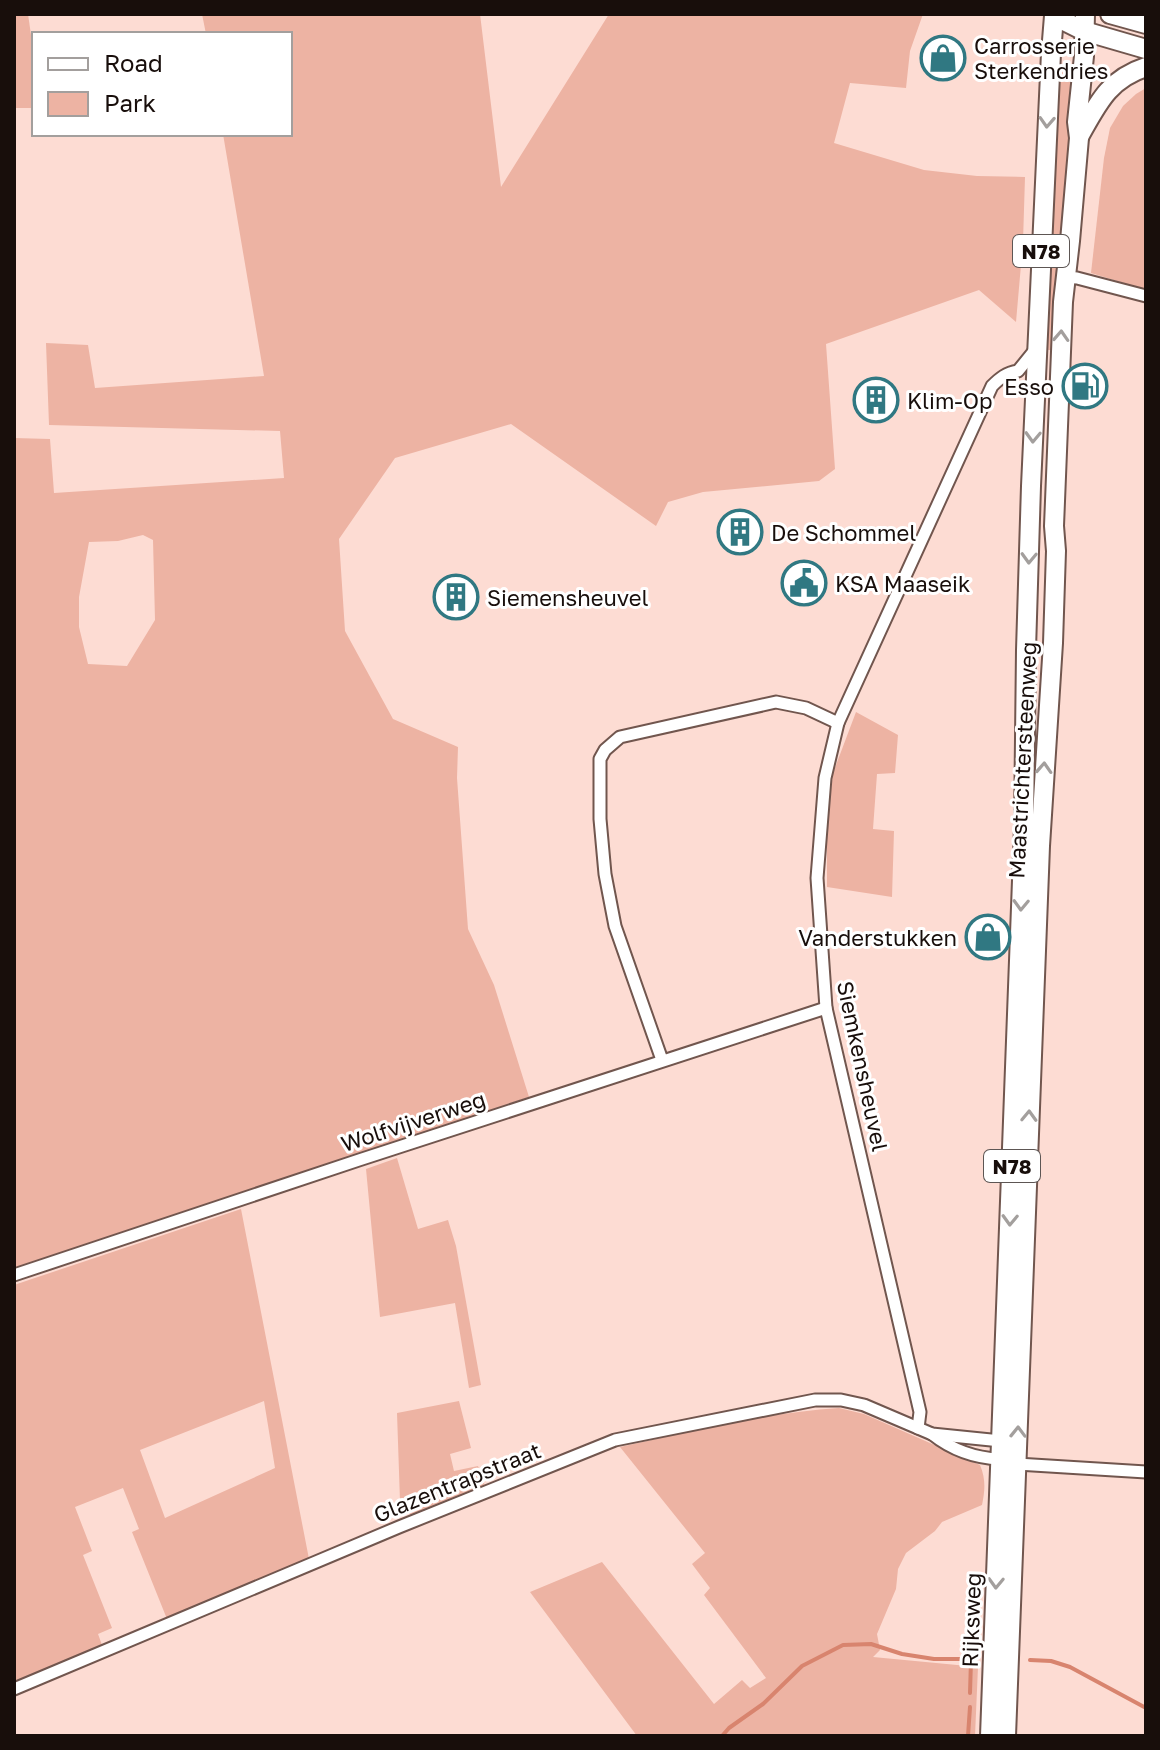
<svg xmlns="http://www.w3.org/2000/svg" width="1160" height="1750" font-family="'Golos Text',sans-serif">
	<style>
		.green { fill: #edb3a3; fill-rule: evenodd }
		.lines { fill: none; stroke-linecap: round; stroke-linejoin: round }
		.stream { stroke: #d8846e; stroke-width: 4 }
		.minor-casing { stroke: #71564e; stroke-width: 15 }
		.primary-casing { stroke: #71564e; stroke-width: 22 }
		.minor { stroke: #fff; stroke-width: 11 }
		.primary { stroke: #fff; stroke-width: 18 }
		.oneway { stroke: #a39f9d }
		.labels { text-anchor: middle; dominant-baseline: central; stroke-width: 6; stroke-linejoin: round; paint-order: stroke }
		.shield { fill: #fff; stroke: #5d5654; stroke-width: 2 }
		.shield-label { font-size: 20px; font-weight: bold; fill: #180e0b }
		.poi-label { font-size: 22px; fill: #180e0b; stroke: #fff; text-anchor: start }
		.street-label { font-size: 22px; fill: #180e0b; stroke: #fff }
	</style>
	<rect width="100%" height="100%" fill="#fddcd3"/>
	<!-- green -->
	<g class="green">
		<polygon points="14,14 28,14 34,56 34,108 14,108"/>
		<path d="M202,14H480L501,187L609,14H923L910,51L906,88L850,83L834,143L924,170L977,176L1025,177L1023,242L1016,322L979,290L826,344L835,469L819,481L703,492L668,502L656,526L511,424L395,458L339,539L345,631L393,719L458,747L457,778L468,929L494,985L529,1097L14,1271V438L50,439L54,493L284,478L280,431L49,425L46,343L88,345L95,388L264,376L223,134H290V34H206ZM143,535L153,540L155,620L127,666L88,664L79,627V597L89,542L118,541Z"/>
		<polygon points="1054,64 1078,65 1054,304 1052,350 1047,350"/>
		<polygon points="1146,88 1146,290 1091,273 1104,158 1110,128 1123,106 1136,94"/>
		<polygon points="856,712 898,735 895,773 877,774 873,829 894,831 892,897 827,887 827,821 833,773"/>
		<polygon points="397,1158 418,1229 448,1220 456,1246 481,1385 469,1388 455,1303 380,1317 366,1169"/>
		<path d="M241,1209L309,1559L167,1619L132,1532L139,1529L123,1488L75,1507L92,1551L83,1555L112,1628L98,1634L102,1645L20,1681L14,1679V1285ZM264,1401L275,1468L165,1518L140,1450Z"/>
		<polygon points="459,1401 471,1448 450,1454 454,1471 478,1466 485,1486 416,1515 408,1514 404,1510 400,1501 397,1413"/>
		<path d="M839,1408L864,1414L980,1465C986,1479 985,1491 982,1505L942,1522L935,1531L906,1553L898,1569L896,1589L877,1634L880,1650L873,1657L978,1667L975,1736H637L530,1592L602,1562L714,1704L742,1680L750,1688L766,1678L704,1595L710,1588L692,1564L705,1553L620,1447C693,1431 765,1413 839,1408Z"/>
	</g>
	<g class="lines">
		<!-- stream -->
		<g class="stream">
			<polyline points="1030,1660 1051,1661 1070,1667 1146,1708"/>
			<polyline points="970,1693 971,1660"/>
			<polyline points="722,1736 729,1728 763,1704 802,1666 843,1645 871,1644 902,1654 934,1659 974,1659"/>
			<polyline points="968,1736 970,1707"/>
		</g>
		<!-- minor casing -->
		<g class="minor-casing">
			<g id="minor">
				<polyline points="1066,277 1077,278 1146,296"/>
				<polyline points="662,1060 615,926 605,874 600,819 600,759 605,750 620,737 776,702 806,708 838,723"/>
				<polyline points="14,1275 359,1160 826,1008"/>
				<path d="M918,1428L920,1412L826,1008L817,878L825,778L838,723L992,386C1000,378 1006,373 1018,371L1035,350"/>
				<path d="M932,1434C952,1450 973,1458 1000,1459"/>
				<polyline points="1017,1464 1146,1472"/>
				<polyline points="14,1689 399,1527 615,1440 815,1400 841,1400 864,1405 932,1434 1001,1441"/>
			</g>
		</g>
		<!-- primary casing -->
		<g class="primary-casing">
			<g id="primary">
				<polyline points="1110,14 1146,24"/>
				<polyline points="1054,16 1084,31 1146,49"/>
				<path d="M1080,135C1098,103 1109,79 1146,67"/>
				<polyline points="990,1736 1024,827 1026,650 1031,486 1051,53 1054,16"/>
				<polyline points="1006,1736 1040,846 1053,643 1056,551 1054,526 1063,302 1070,241 1079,138 1077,122 1084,56 1085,14"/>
			</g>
		</g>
		<!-- minor -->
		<use href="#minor" class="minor"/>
		<!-- primary -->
		<use href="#primary" class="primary"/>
	</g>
	<!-- one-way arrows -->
	<defs><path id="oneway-chevron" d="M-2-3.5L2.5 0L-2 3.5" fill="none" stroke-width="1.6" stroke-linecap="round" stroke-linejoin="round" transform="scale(2)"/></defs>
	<g class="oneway">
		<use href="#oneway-chevron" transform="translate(1047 122) rotate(93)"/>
		<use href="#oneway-chevron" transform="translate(1061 336) rotate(-87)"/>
		<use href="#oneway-chevron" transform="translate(1033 437) rotate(92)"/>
		<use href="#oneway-chevron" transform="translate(1029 558) rotate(92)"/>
		<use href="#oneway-chevron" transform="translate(1044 768) rotate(-87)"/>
		<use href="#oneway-chevron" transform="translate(1021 905) rotate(92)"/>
		<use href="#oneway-chevron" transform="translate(1029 1116) rotate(-88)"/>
		<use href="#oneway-chevron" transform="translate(1010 1220) rotate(92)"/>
		<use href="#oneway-chevron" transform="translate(1018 1432) rotate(-89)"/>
		<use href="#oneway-chevron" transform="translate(996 1583) rotate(92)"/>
	</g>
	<!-- icons -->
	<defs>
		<g id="shop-ring" transform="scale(2.3)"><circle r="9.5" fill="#fff" stroke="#307882" stroke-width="1.5"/><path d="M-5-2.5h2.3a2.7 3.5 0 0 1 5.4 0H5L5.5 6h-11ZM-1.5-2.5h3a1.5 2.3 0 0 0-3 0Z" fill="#307882"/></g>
		<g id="fuel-ring" transform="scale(2.3)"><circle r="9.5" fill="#fff" stroke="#307882" stroke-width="1.5"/><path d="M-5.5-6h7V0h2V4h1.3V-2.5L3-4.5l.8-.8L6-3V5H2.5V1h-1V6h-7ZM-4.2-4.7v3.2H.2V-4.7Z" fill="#307882"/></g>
		<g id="building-ring" transform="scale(2.3)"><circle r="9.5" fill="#fff" stroke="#307882" stroke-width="1.5"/><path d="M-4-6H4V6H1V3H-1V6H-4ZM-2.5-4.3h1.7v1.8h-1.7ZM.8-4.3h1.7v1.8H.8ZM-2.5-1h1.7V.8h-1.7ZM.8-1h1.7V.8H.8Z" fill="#307882"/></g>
		<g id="civic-ring" transform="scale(2.3)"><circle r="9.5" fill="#fff" stroke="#307882" stroke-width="1.5"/><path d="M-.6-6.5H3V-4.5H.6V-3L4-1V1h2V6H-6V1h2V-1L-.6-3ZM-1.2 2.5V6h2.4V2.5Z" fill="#307882"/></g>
	</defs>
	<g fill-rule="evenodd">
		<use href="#shop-ring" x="943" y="58"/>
		<use href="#fuel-ring" x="1085" y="386"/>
		<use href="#building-ring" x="876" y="400"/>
		<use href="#building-ring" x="740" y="532"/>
		<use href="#civic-ring" x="804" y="583"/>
		<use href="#building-ring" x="456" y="597"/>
		<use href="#shop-ring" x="988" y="937"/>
	</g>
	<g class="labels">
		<!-- shield labels -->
		<g class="shield">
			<rect x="1013" y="235" width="56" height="32" rx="6"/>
			<rect x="984" y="1150" width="56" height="32" rx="6"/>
		</g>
		<g class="shield-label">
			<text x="1041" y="251">N78</text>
			<text x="1012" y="1166">N78</text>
		</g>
		<!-- poi labels -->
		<g class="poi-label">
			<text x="974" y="45">Carrosserie<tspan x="974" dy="25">Sterkendries</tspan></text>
			<text x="1054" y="386" text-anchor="end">Esso</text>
			<text x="907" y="400">Klim-Op</text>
			<text x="771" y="532">De Schommel</text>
			<text x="835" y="583">KSA Maaseik</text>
			<text x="487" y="597">Siemensheuvel</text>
			<text x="957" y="937" text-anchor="end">Vanderstukken</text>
		</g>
		<!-- street labels -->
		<g class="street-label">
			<text transform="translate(1022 760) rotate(-87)">Maastrichtersteenweg</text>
			<text transform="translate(863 1066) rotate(78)">Siemkensheuvel</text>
			<text transform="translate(413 1121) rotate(-18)">Wolfvijverweg</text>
			<text transform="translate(457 1482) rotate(-22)">Glazentrapstraat</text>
			<text transform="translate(971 1620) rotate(-88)">Rijksweg</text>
		</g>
	</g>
	<!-- border -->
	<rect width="1160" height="1750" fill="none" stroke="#180e0b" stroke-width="32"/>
	<!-- legend -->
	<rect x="32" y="32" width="260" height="104" fill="#ffffff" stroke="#a39f9d" stroke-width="2"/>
	<rect x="48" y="58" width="40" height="12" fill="#ffffff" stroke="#a39f9d" stroke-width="2"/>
	<text x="104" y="72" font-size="24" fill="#180e0b">Road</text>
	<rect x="48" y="92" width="40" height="24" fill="#edb3a3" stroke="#a39f9d" stroke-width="2"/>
	<text x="104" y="112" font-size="24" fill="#180e0b">Park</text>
</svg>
